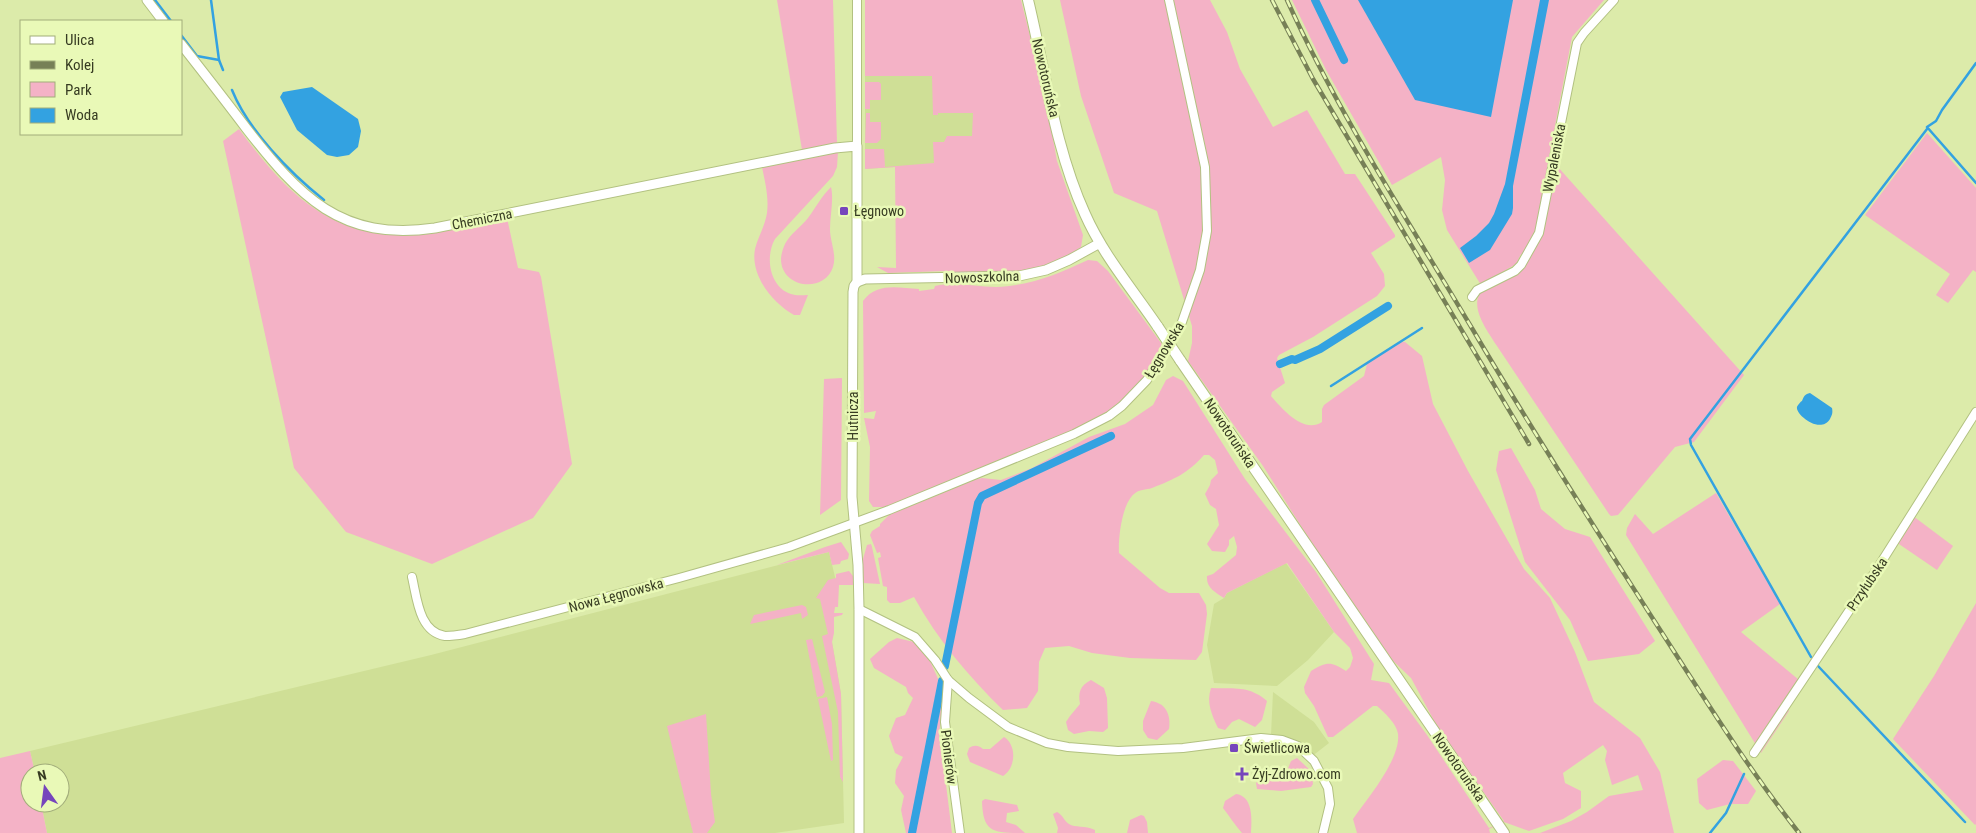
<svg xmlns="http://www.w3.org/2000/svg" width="1976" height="833" font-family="'Roboto Condensed',sans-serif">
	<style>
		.built { fill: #cfdf96 }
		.green { fill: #f4b2c6 }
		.water { fill: #33a2e1 }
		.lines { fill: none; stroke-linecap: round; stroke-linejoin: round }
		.stream { stroke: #33a2e1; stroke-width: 2.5 }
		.canal { stroke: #33a2e1; stroke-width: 8 }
		.minor-casing { stroke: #b2c181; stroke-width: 10 }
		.tertiary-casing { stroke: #b2c181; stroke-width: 11 }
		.secondary-casing { stroke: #b2c181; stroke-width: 12 }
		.minor { stroke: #fff; stroke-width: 8 }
		.tertiary { stroke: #fff; stroke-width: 9 }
		.secondary { stroke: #fff; stroke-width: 10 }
		.rail-casing { stroke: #778057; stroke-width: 4.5 }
		.rail { stroke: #e9f9b7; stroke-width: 2.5; stroke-dasharray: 8; stroke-linecap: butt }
		.secondary-bridge-casing { stroke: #b2c181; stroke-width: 12; stroke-linecap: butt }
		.secondary-bridge { stroke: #fff; stroke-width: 10 }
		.poi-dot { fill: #7645bc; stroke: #e9f9b7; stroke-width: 2 }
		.labels { text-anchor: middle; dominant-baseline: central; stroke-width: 5; stroke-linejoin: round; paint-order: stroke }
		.street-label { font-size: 14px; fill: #373c22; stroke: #e9f9b7 }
		.poi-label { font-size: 14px; fill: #373c22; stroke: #e9f9b7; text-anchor: start }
	</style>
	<rect width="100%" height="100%" fill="#dcebaa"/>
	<!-- built -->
	<g class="built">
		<polygon points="865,72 1023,75 1044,161 955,163 865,169"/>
		<polygon points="829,552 836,581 832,642 841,694 844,823 775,833 47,833 41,803 60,803 60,773 35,773 30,751 431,655"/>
		<polygon points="1286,563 1334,632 1308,660 1277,686 1214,683 1207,645 1214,604 1224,598 1227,593"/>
		<polygon points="1273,692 1314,722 1329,743 1311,757 1271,735"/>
	</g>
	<!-- green -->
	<g class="green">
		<polygon points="777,0 833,0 837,143 802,150"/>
		<path d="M865,0H1021L1046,100L1057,161L1083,235L1081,247C1043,277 994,273 949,274L946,271L888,273L877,267L896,268L895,167L865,169V149H884L885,167L934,163L933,142H944L947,136H972L973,113H938V115H933L932,76H865Z"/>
		<path d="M1060,0H1210L1227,32L1240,69L1273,127L1307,110L1345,174H1355L1395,235V237L1371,253L1384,274L1385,286L1377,296L1313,337L1279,355L1277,358L1285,383L1272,392L1271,396C1283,410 1304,434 1322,422V409L1324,405L1364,376L1367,364L1402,342H1405L1422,356L1433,404L1468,471L1524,569L1550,598L1575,652L1594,702L1640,738L1660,772L1674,833H1540L1571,821L1587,812L1609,796L1643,790L1638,775L1612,785L1605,760L1607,751L1603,745L1563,773L1565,783L1581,791V808L1563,819L1529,831L1504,822L1489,829L1490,833H1357L1353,819C1367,799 1401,759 1398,734C1397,724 1384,712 1377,706H1373L1333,737H1328L1314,706L1305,693L1304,687L1311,671C1327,662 1330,661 1346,671L1350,667L1353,658L1350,648L1334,632L1287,563L1227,593L1224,598C1215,592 1206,588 1207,576L1213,574L1236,555L1237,547L1234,536L1229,540V545L1225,552L1212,551L1207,544L1219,525L1216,509L1210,505L1205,494L1210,485L1211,480L1218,473L1215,460L1209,455H1204C1188,473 1175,479 1152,488C1146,490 1139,489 1134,494C1122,504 1118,538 1119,553L1160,588L1169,593H1199L1206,605L1207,614L1202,652L1196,660L1130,658L1092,653L1069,646L1045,648L1039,662L1038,691L1027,708L1003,710C969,677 937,639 914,597L900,603H890L887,600V587L883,586L878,558L881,557L880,552L877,553L870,535L872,531L880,526V524L889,515L974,480L982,478L1001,480L1032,468L1089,437L1125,424L1153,405L1166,380L1173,376L1183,381L1245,479L1316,572L1374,664L1371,680L1389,683L1427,735L1489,828L1504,821L1438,728L1411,678L1387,655L1318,553L1263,466L1188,361L1192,343V326L1157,211L1114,193L1081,96Z"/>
		<path d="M1292,0H1604L1572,37L1549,157L1744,375L1694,442L1675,447L1618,515L1611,516L1609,514L1497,346C1489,333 1470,309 1480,293C1498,279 1519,279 1530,256L1521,254L1516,264L1481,285L1447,230L1442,210L1445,180L1441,157L1392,185L1326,70Z"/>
		<polygon points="865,82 879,82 881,84 881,100 870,100 870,109 865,109"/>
		<polygon points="866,113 870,113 870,122 881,122 881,139 877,143 865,143"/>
		<path d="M239,129C286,193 331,240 417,235C447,233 477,224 507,218L518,268L539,272L541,277L572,464L533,518L432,564L346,532L294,468L223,141Z"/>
		<polygon points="1927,133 1976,188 1976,272 1973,270 1948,303 1936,295 1950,274 1865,215"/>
		<path d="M838,152L837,167L833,176L775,239C765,256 769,287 791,294C796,296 803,295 808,295L800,315H794C773,303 750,276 755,249C758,237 765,226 767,213C769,197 765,182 762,167Z"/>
		<path d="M831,187C834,199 830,216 830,229C830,242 837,254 833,267C824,294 781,288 781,259C781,255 783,248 785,244C790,234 801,227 808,218C816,207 821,197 831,187Z"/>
		<path d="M1088,260L1097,261L1108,271L1164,347C1154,363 1144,380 1131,393C1095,427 1044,445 999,462C961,477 923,492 885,507H873L869,501L870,447L864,418L874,419L876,411L864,413L863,301C877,282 898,288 919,289V291L934,289L935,286C956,281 975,287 996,287C1030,286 1058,274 1088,260Z"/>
		<polygon points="842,378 841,500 820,515 824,379"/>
		<polygon points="1511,448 1535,490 1541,509 1565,529 1590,537 1655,641 1639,654 1588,661 1570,620 1525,562 1496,470 1499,451"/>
		<polygon points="1716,493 1780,604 1741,632 1799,680 1784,703 1789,711 1761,753 1626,535 1627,528 1635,514 1653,534"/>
		<polygon points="1913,516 1953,546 1937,570 1896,542"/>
		<polygon points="841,542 849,554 848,559 841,561 840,564 832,565 829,552 777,565 825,547"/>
		<polygon points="871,544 872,547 880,584 863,583 863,559 867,545"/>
		<polygon points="849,571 853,576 853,585 839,585 838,607 835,607 834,613 843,613 842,615 834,617 834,633 832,642 841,694 843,782 840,777 838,712 822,636 828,634 820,599 816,598 828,580 836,578 836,574"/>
		<polygon points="1976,603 1976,824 1975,825 1893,739 1934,676"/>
		<polygon points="802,605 806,607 808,615 802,619 801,613 750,624 754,615"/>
		<polygon points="897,638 914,642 927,654 943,690 939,738 943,760 952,833 906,833 901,810 904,796 895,783 896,770 903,757 895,753 889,736 896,718 905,715 913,698 908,693 906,687 874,668 870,659 889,642"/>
		<polygon points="812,639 825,692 822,696 817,697 806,640"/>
		<path d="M1091,680L1104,688L1107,698L1108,728L1103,732L1089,731L1074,734L1068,730L1066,722L1070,716L1080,704C1078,692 1080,686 1091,680Z"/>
		<path d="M1211,688C1233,689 1249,685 1267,701L1262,720L1255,727L1239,719L1232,722L1225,730L1218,728C1212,715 1206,703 1211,688Z"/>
		<polygon points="827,697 832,724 833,760 831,761 818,699"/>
		<path d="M1151,701C1166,703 1171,715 1169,729L1157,740L1148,738L1143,730V721Z"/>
		<polygon points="706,714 711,794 715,822 707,833 693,833 667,726"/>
		<path d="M1004,737C1017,745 1016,768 1003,776L970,762L967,754L969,748C974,745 978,745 983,749H990Z"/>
		<polygon points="30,751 35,773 30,773 30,803 41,803 47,833 0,833 0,758"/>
		<polygon points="1297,758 1311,771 1313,784 1311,787 1281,791 1257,789 1256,783 1262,778 1285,776 1291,761"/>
		<polygon points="1723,760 1733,761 1756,791 1748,804 1730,804 1707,810 1699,803 1697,779"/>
		<path d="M1236,794C1253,796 1252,819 1251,833H1242C1235,825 1230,817 1223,808L1225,801Z"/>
		<path d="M985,799L1017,805L1019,811L1007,813L1006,822L1016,825L1025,833C993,833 983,833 982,801Z"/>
		<path d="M1057,812C1063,815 1064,821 1069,824C1075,828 1085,825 1095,830V833H1057L1058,828L1053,814Z"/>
		<polygon points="1141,815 1144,816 1147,822 1148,833 1127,833 1130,820"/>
	</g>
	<!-- water -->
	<g class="water">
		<polygon points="1358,0 1513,0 1491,117 1415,100"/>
		<polygon points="1540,0 1549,0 1513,186 1513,208 1512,214 1490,250 1469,263 1460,248 1476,236 1489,223 1494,214 1505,184"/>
		<polygon points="312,87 358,119 361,131 358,147 349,155 337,157 327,155 297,130 280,97 283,92"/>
		<path d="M1810,393L1832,408C1833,413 1832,415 1830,419C1820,435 1795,414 1797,407C1797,406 1801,401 1802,401C1804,396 1805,394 1810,393Z"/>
	</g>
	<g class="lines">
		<!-- stream -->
		<g class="stream">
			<polyline points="155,0 171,21"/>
			<polyline points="211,0 219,60 223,70"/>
			<polyline points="181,35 197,56 219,60"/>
			<polyline points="1976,63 1942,110 1936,121 1927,127 1976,183"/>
			<path d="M232,90C248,130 290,173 324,200"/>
			<polyline points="1331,386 1422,328"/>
			<polyline points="1811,657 1691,445 1690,439 1927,129"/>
			<polyline points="1818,666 1965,822"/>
			<polyline points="1710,833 1726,813 1744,774"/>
		</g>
		<!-- canal -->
		<g class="canal">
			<polyline points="1315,0 1344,60"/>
			<polyline points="1280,364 1292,359 1295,360 1320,349 1388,306"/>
			<polyline points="945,666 978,503 982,496 1111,436"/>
			<polyline points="912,833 942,681"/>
		</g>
		<!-- minor casing -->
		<g class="minor-casing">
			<g id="minor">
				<polyline points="857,0 857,146"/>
				<polyline points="1472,297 1477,290 1515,271 1521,265 1539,233 1577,43 1584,33 1614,0"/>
				<path d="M412,577C417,598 419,632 445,636C452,636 459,635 465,634L679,578L789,547L889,510L1074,434L1109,416L1122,406L1147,380L1182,322L1200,270L1207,231L1205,167L1169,0"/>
				<polyline points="859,609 915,637 935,660 948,680 969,698 1008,727 1047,743 1068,747 1118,751 1183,748 1261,738 1282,740 1298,746 1314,761 1328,788 1330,804 1323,833"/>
				<polyline points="948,680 945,722 960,833"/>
				<polyline points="1754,753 1877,569 1976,412"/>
			</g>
		</g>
		<!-- tertiary casing -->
		<g class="tertiary-casing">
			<g id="tertiary">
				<polyline points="147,0 163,21"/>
				<path d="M181,44C203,72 225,100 246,128C299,196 341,242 435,228L835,148L857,146V282L854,286L853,292L852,497L858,565L859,609V833"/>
				<polyline points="857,282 865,279 1019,276 1046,270 1069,260 1100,243"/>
			</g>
		</g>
		<!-- secondary casing -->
		<g class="secondary-casing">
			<g id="secondary">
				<path d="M1028,0C1045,70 1055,149 1085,214C1103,255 1133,290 1158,327"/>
				<polyline points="1180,360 1504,833"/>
			</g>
		</g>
		<!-- minor -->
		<use href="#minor" class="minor"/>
		<!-- tertiary -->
		<use href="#tertiary" class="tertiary"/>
		<!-- secondary -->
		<use href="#secondary" class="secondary"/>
		<!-- rail casing -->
		<g class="rail-casing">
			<g id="rail">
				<polyline points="1272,0 1313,79 1529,444"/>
				<path d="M1287,0C1339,115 1409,222 1473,330C1531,429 1593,525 1655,622C1701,693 1746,766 1799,833"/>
			</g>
		</g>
		<!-- rail -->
		<use href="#rail" class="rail"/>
		<!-- secondary-bridge casing -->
		<g class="secondary-bridge-casing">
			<polyline id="secondary-bridge" points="1158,327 1180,360"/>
		</g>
		<!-- secondary-bridge -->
		<use href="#secondary-bridge" class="secondary-bridge"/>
	</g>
	<!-- markers -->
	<g class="poi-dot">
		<rect x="839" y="206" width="10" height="10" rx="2.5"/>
		<rect x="1229" y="743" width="10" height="10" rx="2.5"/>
		<path d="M1239.5 766.5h5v5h5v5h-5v5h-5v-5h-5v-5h5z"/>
	</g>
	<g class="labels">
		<!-- street labels -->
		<g class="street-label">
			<text transform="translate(1046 78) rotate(77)">Nowotoruńska</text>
			<text transform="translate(1554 158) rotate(-79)">Wypaleniska</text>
			<text transform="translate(482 219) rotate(-11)">Chemiczna</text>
			<text transform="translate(982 277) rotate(-2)">Nowoszkolna</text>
			<text transform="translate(1164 350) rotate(-59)">Łęgnowska</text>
			<text transform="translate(853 416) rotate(-90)">Hutnicza</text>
			<text transform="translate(1230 433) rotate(56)">Nowotoruńska</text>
			<text transform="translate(1867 584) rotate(-56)">Przyłubska</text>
			<text transform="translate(616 595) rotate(-15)">Nowa Łęgnowska</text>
			<text transform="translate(949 757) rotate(83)">Pionierów</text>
			<text transform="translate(1459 767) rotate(55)">Nowotoruńska</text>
		</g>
		<!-- poi labels -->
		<g class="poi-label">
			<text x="854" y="211">Łęgnowo</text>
			<text x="1244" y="748">Świetlicowa</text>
			<text x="1252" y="774">Żyj-Zdrowo.com</text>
		</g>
	</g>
	<!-- legend -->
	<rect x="20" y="20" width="162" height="115" fill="#e9f9b7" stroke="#a2ad7b"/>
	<rect x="30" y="36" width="25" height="8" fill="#ffffff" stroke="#a2ad7b"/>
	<text x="65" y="45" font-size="15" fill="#373c22">Ulica</text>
	<rect x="30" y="61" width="25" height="8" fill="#778057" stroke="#a2ad7b"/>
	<text x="65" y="70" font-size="15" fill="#373c22">Kolej</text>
	<rect x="30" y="82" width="25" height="15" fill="#f4b2c6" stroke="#a2ad7b"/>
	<text x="65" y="95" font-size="15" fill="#373c22">Park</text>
	<rect x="30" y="108" width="25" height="15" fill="#33a2e1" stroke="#a2ad7b"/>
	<text x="65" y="120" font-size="15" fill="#373c22">Woda</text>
	<!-- north arrow -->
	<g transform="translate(45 788) rotate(346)"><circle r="24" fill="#e9f9b7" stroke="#a2ad7b"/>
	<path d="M0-4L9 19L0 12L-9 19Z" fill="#7645bc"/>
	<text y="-8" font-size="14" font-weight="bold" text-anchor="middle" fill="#373c22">N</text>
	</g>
</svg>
